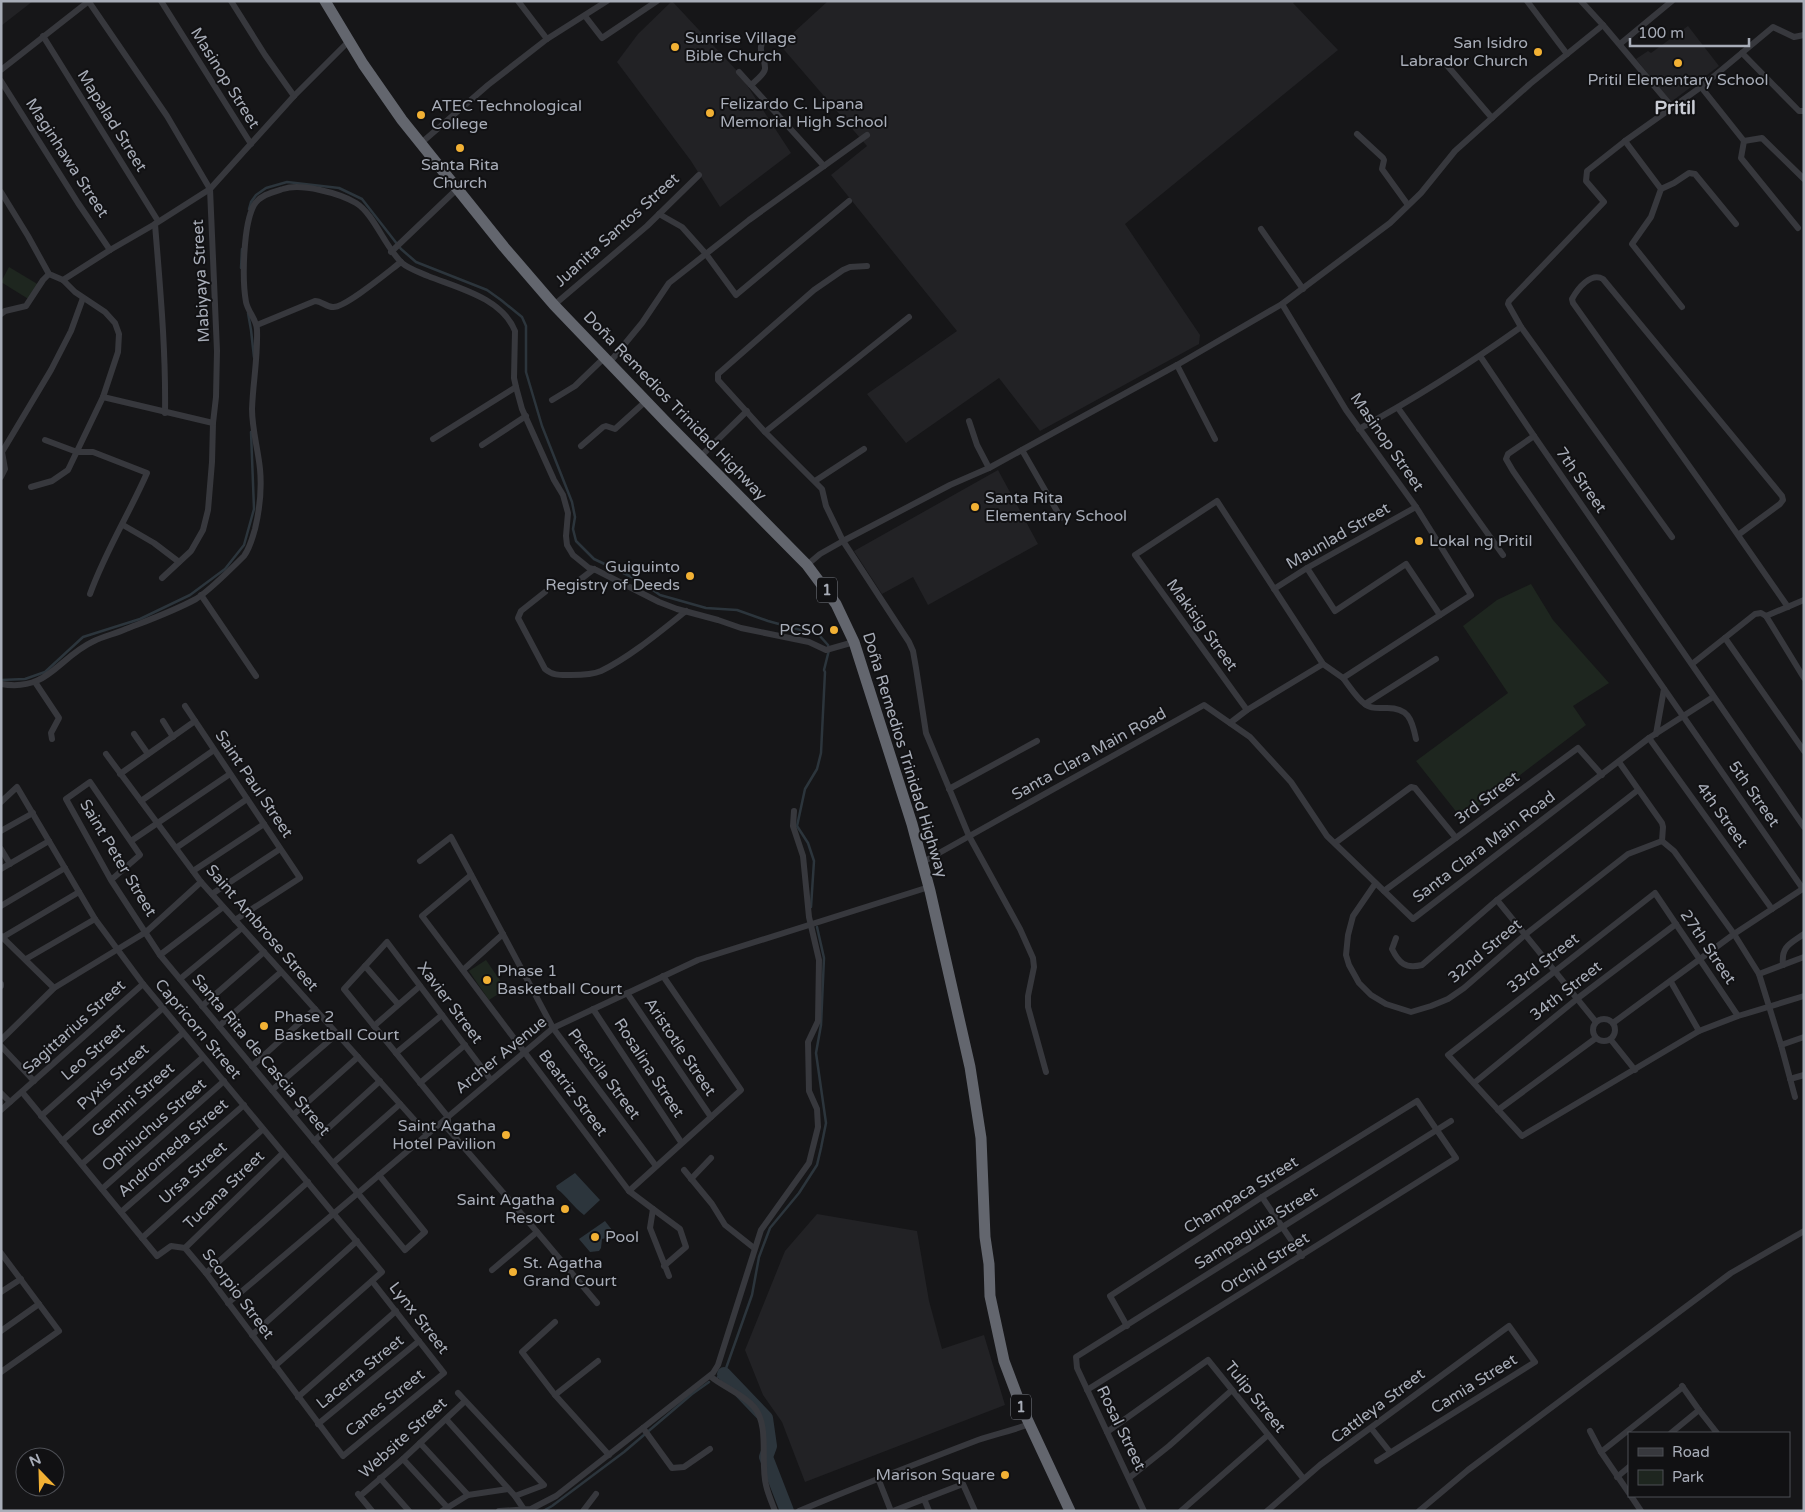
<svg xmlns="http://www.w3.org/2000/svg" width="1805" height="1512" font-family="'Varela Round',sans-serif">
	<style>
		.built { fill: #222225 }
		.green { fill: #1e261f }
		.water { fill: #2c353c }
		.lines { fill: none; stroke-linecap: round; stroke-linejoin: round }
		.stream { stroke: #2c353c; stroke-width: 2.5 }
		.river { stroke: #2c353c; stroke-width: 14 }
		.street { stroke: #37383d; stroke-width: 6 }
		.highway { stroke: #63666e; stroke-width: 11 }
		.poi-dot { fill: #f2b134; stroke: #111113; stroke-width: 2 }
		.labels { text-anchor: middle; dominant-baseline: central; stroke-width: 4; stroke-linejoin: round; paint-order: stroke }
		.shield { fill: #111113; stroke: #7b7e86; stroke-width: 1 }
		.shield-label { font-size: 15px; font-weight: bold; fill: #a8adb8 }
		.poi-label { font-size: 16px; fill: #a8adb8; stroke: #111113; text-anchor: start }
		.street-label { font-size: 16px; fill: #a8adb8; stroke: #111113 }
		.quarter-label { font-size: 19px; font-weight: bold; fill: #c9ccd4; stroke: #111113 }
	</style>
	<rect width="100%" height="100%" fill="#161618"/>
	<!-- built -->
	<g class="built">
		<polygon points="1,1 33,1 1,26"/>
		<polygon points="672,1 739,73 791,153 720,207 691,161 617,62 638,34"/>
		<polygon points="828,1 1295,1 1293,3 1338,50 1125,224 1200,335 1199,344 1040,431 999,378 906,443 867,394 957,331 831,175 867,146 780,45"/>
		<polygon points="1688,26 1719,66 1671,102 1636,59 1648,51 1651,53"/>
		<polygon points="998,470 1038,544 928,605 913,577 882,594 854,551"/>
		<polygon points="817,1214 917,1231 929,1301 942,1349 984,1335 1005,1405 805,1482 782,1422 763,1395 745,1350 785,1251"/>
	</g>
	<!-- green -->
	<g class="green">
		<polygon points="9,267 39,285 30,300 1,282"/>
		<polygon points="1531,584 1553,620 1609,683 1573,706 1586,725 1462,819 1416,761 1508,693 1463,626 1497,600"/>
		<polygon points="486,960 506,989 489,1000 469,971"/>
	</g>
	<!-- water -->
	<g class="water">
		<path d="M575,1173L600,1200L584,1215C573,1207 567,1196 557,1189L556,1186Z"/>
		<polygon points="605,1221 612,1230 610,1237 602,1239 601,1248 599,1251 590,1252 579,1239"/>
	</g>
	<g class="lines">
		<!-- stream -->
		<g class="stream">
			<polyline points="249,209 251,202 256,195 266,188 287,182 339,188 362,199 401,249 416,262 487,290 501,300 522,317 526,326 526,372 542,426 572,502 575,517 573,529 576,541 594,559 640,581 660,595 706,608 737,610 768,621 819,635 828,645 829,650 824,670 825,672 821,753 817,769 805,789 797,826 808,843 814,861 811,907"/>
			<polyline points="241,268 242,249"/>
			<polyline points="248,313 251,330 254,357"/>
			<polyline points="1,680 25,679 45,672 83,637 140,619 190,595 225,569 244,545 254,509 251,432"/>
			<polyline points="718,1377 724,1374 752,1295 759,1257 770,1228 799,1193 817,1165 821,1148 826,1123 816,1053 821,1025 824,958 817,927"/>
			<polyline points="543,1511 552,1506 624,1452 692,1394 709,1382"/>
		</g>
		<!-- river -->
		<polyline class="river" points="724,1374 766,1418 770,1446 766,1457 787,1511"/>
		<!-- street -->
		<g class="street">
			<polyline points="161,1 251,144"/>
			<polyline points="231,1 265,55 294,96"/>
			<polyline points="518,1 547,39"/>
			<polyline points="1527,1 1567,54"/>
			<polyline points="1581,1 1603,25 1672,107"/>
			<polyline points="89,2 167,116 210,189 217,351 216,397 213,423 212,462 208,510 203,530 191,551 162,578"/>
			<polyline points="585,16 602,38 657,1"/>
			<polyline points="43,36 158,221"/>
			<polyline points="1620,44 1672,1"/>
			<polyline points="1742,53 1799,111 1804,111"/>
			<polyline points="1445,63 1492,118"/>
			<polyline points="1,70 89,1"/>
			<polyline points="739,72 824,166"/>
			<polyline points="1,81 78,203 110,250"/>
			<path d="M751,85C755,81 764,75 765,69C766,58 756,50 764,40"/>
			<polyline points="1701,87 1744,141 1741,158 1798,228"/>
			<polyline points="1357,134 1383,158 1384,160 1382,169 1408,205"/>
			<polyline points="1625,141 1661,189 1651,217 1632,244 1682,307"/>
			<polyline points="1744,141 1762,138 1804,179"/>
			<polyline points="420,144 488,85 547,39 607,1"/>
			<polyline points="1661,189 1674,183 1689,173 1695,174 1736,224"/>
			<polyline points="1,192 28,236 49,274 63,280 75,292 105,312 115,323 119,334 118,352 103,397 68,470 52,481 31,487"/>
			<polyline points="659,214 682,227 706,254 736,295 849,201"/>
			<path d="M155,224C160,287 166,350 165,413"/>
			<polyline points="1261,229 1303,289"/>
			<polyline points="391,252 457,189"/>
			<polyline points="867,266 850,267 843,270 814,290 718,374 718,380 765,432 822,489 826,506 843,541 909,642 913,651 916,668 926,733 969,836 1020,929 1033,958 1034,967 1028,996 1028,1007 1046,1072"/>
			<polyline points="63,280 110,250 155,224 210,189 294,96 349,41"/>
			<polyline points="554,305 647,226 699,175"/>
			<polyline points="1,314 5,311 26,306 43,280 49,274"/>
			<path d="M257,325L315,301C322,301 326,307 333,307C345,308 389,271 401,262"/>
			<polyline points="1480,356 1534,436"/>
			<polyline points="609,363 642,323 669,283 749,220 867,135"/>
			<polyline points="1177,365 1215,439"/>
			<polyline points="103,397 213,423"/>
			<polyline points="552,400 575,386 604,358"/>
			<polyline points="1398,408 1503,555"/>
			<polyline points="969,421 977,445 989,468"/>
			<path d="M1359,429C1416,398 1469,364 1521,327"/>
			<polyline points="765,432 909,317"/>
			<polyline points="433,439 516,387"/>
			<path d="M45,440L77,452H93L147,473C129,514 105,552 90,594"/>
			<polyline points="482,445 526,416"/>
			<polyline points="581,446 603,427 606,426 615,429 646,401"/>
			<polyline points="1022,450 1061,518"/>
			<polyline points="701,456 747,411"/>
			<polyline points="1,477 5,469 2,452 51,370 71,331 83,298"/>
			<polyline points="815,481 864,449"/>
			<polyline points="123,525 154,543 179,562"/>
			<path d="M1738,535L1780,504L1783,500L1782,496L1603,279C1591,272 1578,288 1572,299L1573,303L1717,505L1788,607"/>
			<polyline points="1672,537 1521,327 1508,304 1509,301 1604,202 1586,181 1587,171 1625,141 1701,87 1773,27 1794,37 1804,35"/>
			<polyline points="807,565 820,554 843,541 950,485 989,468 1177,365 1282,304 1390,223 1421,193 1455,151 1530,84 1603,25"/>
			<polyline points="1307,568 1335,611 1406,564 1440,615"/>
			<polyline points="577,582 594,569"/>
			<polyline points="1274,589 1307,568 1416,507"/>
			<path d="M545,592L521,611L518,618L545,669C553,676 561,675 571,675C581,675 592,675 601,671C630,657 661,631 686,611"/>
			<polyline points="201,595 256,676"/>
			<polyline points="1766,616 1804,678"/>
			<polyline points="1766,616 1804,600"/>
			<polyline points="1725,638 1804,751"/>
			<polyline points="1692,664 1755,614 1761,613 1766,616"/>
			<path d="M1343,678C1350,687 1357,699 1366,705C1372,709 1378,708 1385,708C1408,707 1412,719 1416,739"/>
			<polyline points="35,682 59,718 51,733 52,739"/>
			<path d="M1,684C49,692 57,658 94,641C104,636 115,634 126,629C149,620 174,611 196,599C209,591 232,568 244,556C250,548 252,539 255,529C260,508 262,490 260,469C258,449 252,429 252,409C253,382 258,357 257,330C257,320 248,312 246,302C242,280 243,225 254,205C260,195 273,192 283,189C301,183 339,193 356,203C374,214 385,247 402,263C409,269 419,272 428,276C458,288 502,298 515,331L514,378L516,387L522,409L554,480L563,495L568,513L566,536L567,545L573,555L589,568L596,570L659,602L677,609L718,620L741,628L809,642L826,650L854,642"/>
			<polyline points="1365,704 1436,659"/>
			<polyline points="185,706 300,878 235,920"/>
			<polyline points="1247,710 1135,555 1217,501 1323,664 1343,678 1471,595 1416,507 1346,410 1282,304"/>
			<polyline points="163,721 173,737"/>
			<polyline points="1230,723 1247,710 1323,664"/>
			<polyline points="134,734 148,754"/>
			<polyline points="1656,734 1664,689"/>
			<polyline points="1649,738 1772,909"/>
			<polyline points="106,754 201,882 427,1134"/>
			<polyline points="1619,762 1662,823 1663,827 1662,841 1674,851 1734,934 1759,974 1781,1045 1795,1097"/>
			<polyline points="120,774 195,721"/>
			<polyline points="949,789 1037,741"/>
			<polyline points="141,801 214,750"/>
			<polyline points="1,802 17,787 95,919 143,984 382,1272 275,1366"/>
			<polyline points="1,831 33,813"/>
			<polyline points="131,841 230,774"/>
			<polyline points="1335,843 1411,787 1415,788 1456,838"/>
			<polyline points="176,848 247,799"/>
			<polyline points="1,849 10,864"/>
			<polyline points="420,861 451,837 553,1028 656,1166"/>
			<polyline points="923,862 1204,705 1250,737 1291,782 1327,836 1413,919 1649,738 1713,697"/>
			<polyline points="1,869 49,841"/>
			<polyline points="193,871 264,824"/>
			<polyline points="471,875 422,916 629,1191 653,1209"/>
			<polyline points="111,880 140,855 90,782 66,799 111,880 160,955 405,1250 425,1232 379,1175"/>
			<polyline points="1375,884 1353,916 1348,935 1346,955 1349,965 1359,983 1371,995 1386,1004 1411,1012 1431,1006 1448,999 1464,988 1526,934 1628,854 1662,841"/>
			<polyline points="1803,889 1513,471 1506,459 1508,454 1534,436 1804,827"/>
			<polyline points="1384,891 1578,748 1602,775"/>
			<polyline points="212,894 280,849"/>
			<polyline points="1497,900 1596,1022"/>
			<polyline points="1,906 65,868"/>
			<polyline points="1,936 54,988"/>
			<polyline points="3,937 79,892"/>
			<path d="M1396,938L1392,949C1399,963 1405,969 1422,965L1497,900L1638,790"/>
			<polyline points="160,955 223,907"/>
			<polyline points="26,959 95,919"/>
			<path d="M1783,965C1781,946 1790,944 1804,934"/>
			<polyline points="365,966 398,1004"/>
			<polyline points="463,970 503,934"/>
			<polyline points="1759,974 1804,957"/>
			<polyline points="180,979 242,928"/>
			<polyline points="1671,982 1699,1031"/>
			<polyline points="1,984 1,986"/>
			<polyline points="627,993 711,1117"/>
			<polyline points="202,1006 264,952"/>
			<polyline points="593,1009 681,1142"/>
			<polyline points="1738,1016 1655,893 1448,1055 1522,1136 1699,1031 1738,1016 1804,996"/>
			<circle cx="1604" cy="1030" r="11"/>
			<polyline points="1613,1023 1734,934 1804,888"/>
			<polyline points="219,1026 281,972"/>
			<polyline points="374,1026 420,986"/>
			<polyline points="1,1040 54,988 146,932 201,882"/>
			<polyline points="1611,1040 1635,1070"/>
			<polyline points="1781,1045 1804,1037"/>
			<polyline points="1,1046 34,1081"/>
			<polyline points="396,1053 442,1015"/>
			<polyline points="252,1066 315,1009"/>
			<polyline points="1790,1079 1804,1075"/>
			<polyline points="491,1080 387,942 344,989 448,1117 448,1129 532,1226 597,1303"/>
			<polyline points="420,1083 465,1045"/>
			<polyline points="1474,1083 1578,998 1676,924"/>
			<polyline points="272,1090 337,1034"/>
			<polyline points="22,1092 157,1256 171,1246 185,1248 206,1273 343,1456 444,1373 372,1281"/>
			<polyline points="1,1093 10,1102"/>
			<polyline points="1,1110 143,984"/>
			<polyline points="1498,1110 1596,1038"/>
			<polyline points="293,1115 358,1057"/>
			<polyline points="41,1116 163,1008"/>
			<polyline points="62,1141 183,1033"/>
			<polyline points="314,1141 380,1081"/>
			<polyline points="333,1163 400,1104"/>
			<polyline points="82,1164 203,1057"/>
			<polyline points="684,1170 712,1204 725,1225 754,1248"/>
			<polyline points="691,1179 711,1158"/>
			<polyline points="102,1189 224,1081"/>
			<polyline points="629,1191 741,1090 663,976"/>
			<polyline points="1262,1197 1302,1256"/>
			<polyline points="121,1212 244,1105"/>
			<polyline points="142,1238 263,1129"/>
			<polyline points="185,1248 283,1153"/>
			<polyline points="1,1253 59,1331 1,1372"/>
			<polyline points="664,1266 686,1247 680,1229 653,1209 650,1228 669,1276"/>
			<polyline points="492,1270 537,1232"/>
			<polyline points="206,1273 308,1182"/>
			<polyline points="1,1292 21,1279"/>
			<polyline points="228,1303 553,1028 698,960 929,887"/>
			<polyline points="555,1322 522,1352 555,1395"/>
			<polyline points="1,1331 39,1304"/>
			<polyline points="252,1335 357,1241"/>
			<polyline points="598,1361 555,1395 609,1455"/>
			<path d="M710,1376C723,1387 743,1394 754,1407C770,1426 760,1462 766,1485C768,1494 772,1503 775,1511"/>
			<polyline points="1682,1386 1699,1410 1717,1433"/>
			<polyline points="1087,1390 1456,1158 1417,1101 1262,1197 1110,1296 1127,1326"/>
			<polyline points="458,1393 544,1485 515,1496"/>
			<polyline points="298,1397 396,1311"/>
			<polyline points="446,1419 515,1496 525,1511"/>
			<polyline points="318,1424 419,1341"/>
			<polyline points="643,1428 672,1468 684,1467 710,1449"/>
			<polyline points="1371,1428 1390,1452"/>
			<polyline points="1590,1431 1601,1452 1629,1493"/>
			<polyline points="1107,1432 1208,1360 1303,1478"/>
			<polyline points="1671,1433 1699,1410"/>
			<polyline points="420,1443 468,1495"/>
			<polyline points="1601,1452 1683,1387"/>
			<polyline points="403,1459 447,1507"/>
			<polyline points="1617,1477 1629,1467"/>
			<polyline points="380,1478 409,1511"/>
			<polyline points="878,1478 891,1511"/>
			<polyline points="1129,1478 1169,1446 1232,1390"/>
			<polyline points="358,1494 372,1511"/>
			<polyline points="360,1496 403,1459 465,1401"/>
			<polyline points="1631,1496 1641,1511"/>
			<polyline points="924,1499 929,1511"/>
			<polyline points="442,1511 468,1495 508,1489"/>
			<polyline points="499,1511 531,1509 556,1496 713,1373 718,1365 761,1230 809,1163 818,1127 817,1109 809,1091 808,1042 818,1021 819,960 809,917 803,856 793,826 794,811"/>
			<polyline points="583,1511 596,1494"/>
			<path d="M799,1511C858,1486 918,1463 978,1440C995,1434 1012,1431 1029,1424"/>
			<polyline points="893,1511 963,1484 975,1511"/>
			<polyline points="1144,1511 1077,1368 1076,1357 1451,1121"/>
			<polyline points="1181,1511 1268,1435"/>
			<polyline points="1267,1511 1320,1465 1509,1326 1535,1362 1377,1461"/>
			<polyline points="1419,1511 1468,1470 1731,1273 1804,1231"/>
		</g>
		<!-- highway -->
		<polyline class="highway" points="325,1 363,64 402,120 504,247 554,305 668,424 807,565 836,604 854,642 912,824 930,891 970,1067 981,1138 985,1237 989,1264 990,1296 1004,1361 1021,1406 1070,1511"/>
	</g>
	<!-- markers -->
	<g class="poi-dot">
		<circle cx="675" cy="47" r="5"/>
		<circle cx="1538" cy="52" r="5"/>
		<circle cx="1678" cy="63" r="5"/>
		<circle cx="710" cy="113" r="5"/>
		<circle cx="421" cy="115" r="5"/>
		<circle cx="460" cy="148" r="5"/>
		<circle cx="975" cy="507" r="5"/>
		<circle cx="1419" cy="541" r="5"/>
		<circle cx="690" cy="576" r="5"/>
		<circle cx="834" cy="630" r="5"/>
		<circle cx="487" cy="980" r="5"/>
		<circle cx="264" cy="1026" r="5"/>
		<circle cx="506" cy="1135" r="5"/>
		<circle cx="565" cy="1209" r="5"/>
		<circle cx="595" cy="1237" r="5"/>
		<circle cx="513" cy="1272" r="5"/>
		<circle cx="1005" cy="1475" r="5"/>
	</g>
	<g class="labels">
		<!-- shield labels -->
		<g class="shield">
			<rect x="817" y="577.5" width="20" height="25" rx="4"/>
			<rect x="1011" y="1394.5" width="20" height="25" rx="4"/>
		</g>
		<g class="shield-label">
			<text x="827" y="590">1</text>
			<text x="1021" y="1407">1</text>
		</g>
		<!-- poi labels -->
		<g class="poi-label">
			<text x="685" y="38">Sunrise Village<tspan x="685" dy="18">Bible Church</tspan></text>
			<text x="1528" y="43" text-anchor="end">San Isidro<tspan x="1528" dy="18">Labrador Church</tspan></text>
			<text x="1678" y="80" text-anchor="middle">Pritil Elementary School</text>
			<text x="720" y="104">Felizardo C. Lipana<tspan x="720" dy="18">Memorial High School</tspan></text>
			<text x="431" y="106">ATEC Technological<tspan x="431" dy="18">College</tspan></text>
			<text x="460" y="165" text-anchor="middle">Santa Rita<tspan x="460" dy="18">Church</tspan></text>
			<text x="985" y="498">Santa Rita<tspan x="985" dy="18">Elementary School</tspan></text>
			<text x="1429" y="541">Lokal ng Pritil</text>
			<text x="680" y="567" text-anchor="end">Guiguinto<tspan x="680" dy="18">Registry of Deeds</tspan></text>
			<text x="824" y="630" text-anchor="end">PCSO</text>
			<text x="497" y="971">Phase 1<tspan x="497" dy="18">Basketball Court</tspan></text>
			<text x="274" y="1017">Phase 2<tspan x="274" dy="18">Basketball Court</tspan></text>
			<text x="496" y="1126" text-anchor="end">Saint Agatha<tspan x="496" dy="18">Hotel Pavilion</tspan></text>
			<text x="555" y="1200" text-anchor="end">Saint Agatha<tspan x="555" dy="18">Resort</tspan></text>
			<text x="605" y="1237">Pool</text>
			<text x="523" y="1263">St. Agatha<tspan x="523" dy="18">Grand Court</tspan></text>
			<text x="995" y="1475" text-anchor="end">Marison Square</text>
		</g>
		<!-- street labels -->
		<g class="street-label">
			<text transform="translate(225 78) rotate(58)">Masinop Street</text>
			<text transform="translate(112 121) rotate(58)">Mapalad Street</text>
			<text transform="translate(67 158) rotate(57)">Maginhawa Street</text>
			<text transform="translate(617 230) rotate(-42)">Juanita Santos Street</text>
			<text transform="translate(201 281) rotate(-93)">Mabiyaya Street</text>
			<text transform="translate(675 406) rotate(46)">Doña Remedios Trinidad Highway</text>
			<text transform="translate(1387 442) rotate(55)">Masinop Street</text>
			<text transform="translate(1581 480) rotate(55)">7th Street</text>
			<text transform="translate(1338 536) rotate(-30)">Maunlad Street</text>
			<text transform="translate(1202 625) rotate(54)">Makisig Street</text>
			<text transform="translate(1089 754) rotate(-29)">Santa Clara Main Road</text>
			<text transform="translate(905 755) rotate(73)">Doña Remedios Trinidad Highway</text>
			<text transform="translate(254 784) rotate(56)">Saint Paul Street</text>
			<text transform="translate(1754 794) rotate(55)">5th Street</text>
			<text transform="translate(1487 798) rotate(-37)">3rd Street</text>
			<text transform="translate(1722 815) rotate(54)">4th Street</text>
			<text transform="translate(1484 847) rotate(-37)">Santa Clara Main Road</text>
			<text transform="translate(118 858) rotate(59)">Saint Peter Street</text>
			<text transform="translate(262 928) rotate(49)">Saint Ambrose Street</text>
			<text transform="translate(1708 947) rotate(56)">27th Street</text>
			<text transform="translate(1485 951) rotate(-40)">32nd Street</text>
			<text transform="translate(1543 963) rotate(-38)">33rd Street</text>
			<text transform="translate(1566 991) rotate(-38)">34th Street</text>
			<text transform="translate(450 1003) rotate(53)">Xavier Street</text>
			<text transform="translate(74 1027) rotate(-42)">Sagittarius Street</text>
			<text transform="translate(198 1029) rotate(50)">Capricorn Street</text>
			<text transform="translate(680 1047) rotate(56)">Aristotle Street</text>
			<text transform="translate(93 1052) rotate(-41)">Leo Street</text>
			<text transform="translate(261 1055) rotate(50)">Santa Rita de Cascia Street</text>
			<text transform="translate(501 1055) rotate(-39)">Archer Avenue</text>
			<text transform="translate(649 1068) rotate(57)">Rosalina Street</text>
			<text transform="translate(604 1074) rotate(53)">Prescila Street</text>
			<text transform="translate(113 1077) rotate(-42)">Pyxis Street</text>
			<text transform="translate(573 1093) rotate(53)">Beatriz Street</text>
			<text transform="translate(133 1100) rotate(-41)">Gemini Street</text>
			<text transform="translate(154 1125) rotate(-41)">Ophiuchus Street</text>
			<text transform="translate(173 1148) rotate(-41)">Andromeda Street</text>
			<text transform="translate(193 1173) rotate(-42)">Ursa Street</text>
			<text transform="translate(224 1190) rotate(-44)">Tucana Street</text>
			<text transform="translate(1241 1195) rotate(-32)">Champaca Street</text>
			<text transform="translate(1256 1228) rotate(-32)">Sampaguita Street</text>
			<text transform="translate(1265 1263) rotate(-32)">Orchid Street</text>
			<text transform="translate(238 1294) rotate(53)">Scorpio Street</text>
			<text transform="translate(419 1318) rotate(52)">Lynx Street</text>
			<text transform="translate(360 1372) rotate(-39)">Lacerta Street</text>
			<text transform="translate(1474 1384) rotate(-32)">Camia Street</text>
			<text transform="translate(1255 1397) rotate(51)">Tulip Street</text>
			<text transform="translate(385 1403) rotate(-39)">Canes Street</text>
			<text transform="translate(1378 1406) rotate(-37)">Cattleya Street</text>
			<text transform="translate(1121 1428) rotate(64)">Rosal Street</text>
			<text transform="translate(403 1438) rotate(-42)">Website Street</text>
		</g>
		<!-- quarter labels -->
		<g class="quarter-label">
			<text x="1675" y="108">Pritil</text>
		</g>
	</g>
	<!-- border -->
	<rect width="1805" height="1512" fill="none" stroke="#a8adb8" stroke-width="5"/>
	<!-- legend -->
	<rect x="1628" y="1432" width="162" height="65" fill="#111113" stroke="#4d4f55"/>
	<rect x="1638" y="1448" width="25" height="8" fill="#37383d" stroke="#4d4f55"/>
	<text x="1672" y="1457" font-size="15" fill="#a8adb8">Road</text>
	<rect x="1638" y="1470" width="25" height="15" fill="#1e261f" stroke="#4d4f55"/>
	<text x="1672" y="1482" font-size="15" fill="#a8adb8">Park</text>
	<!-- north arrow -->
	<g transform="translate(40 1472) rotate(337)"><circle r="24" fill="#111113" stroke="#4d4f55"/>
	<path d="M0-4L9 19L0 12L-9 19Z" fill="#f2b134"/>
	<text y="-8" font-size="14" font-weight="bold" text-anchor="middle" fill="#a8adb8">N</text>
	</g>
	<!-- scale -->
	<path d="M1630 38v8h119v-8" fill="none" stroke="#a8adb8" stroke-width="2.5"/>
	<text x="1638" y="38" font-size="15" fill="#a8adb8" stroke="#111113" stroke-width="4" paint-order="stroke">100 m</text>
</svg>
